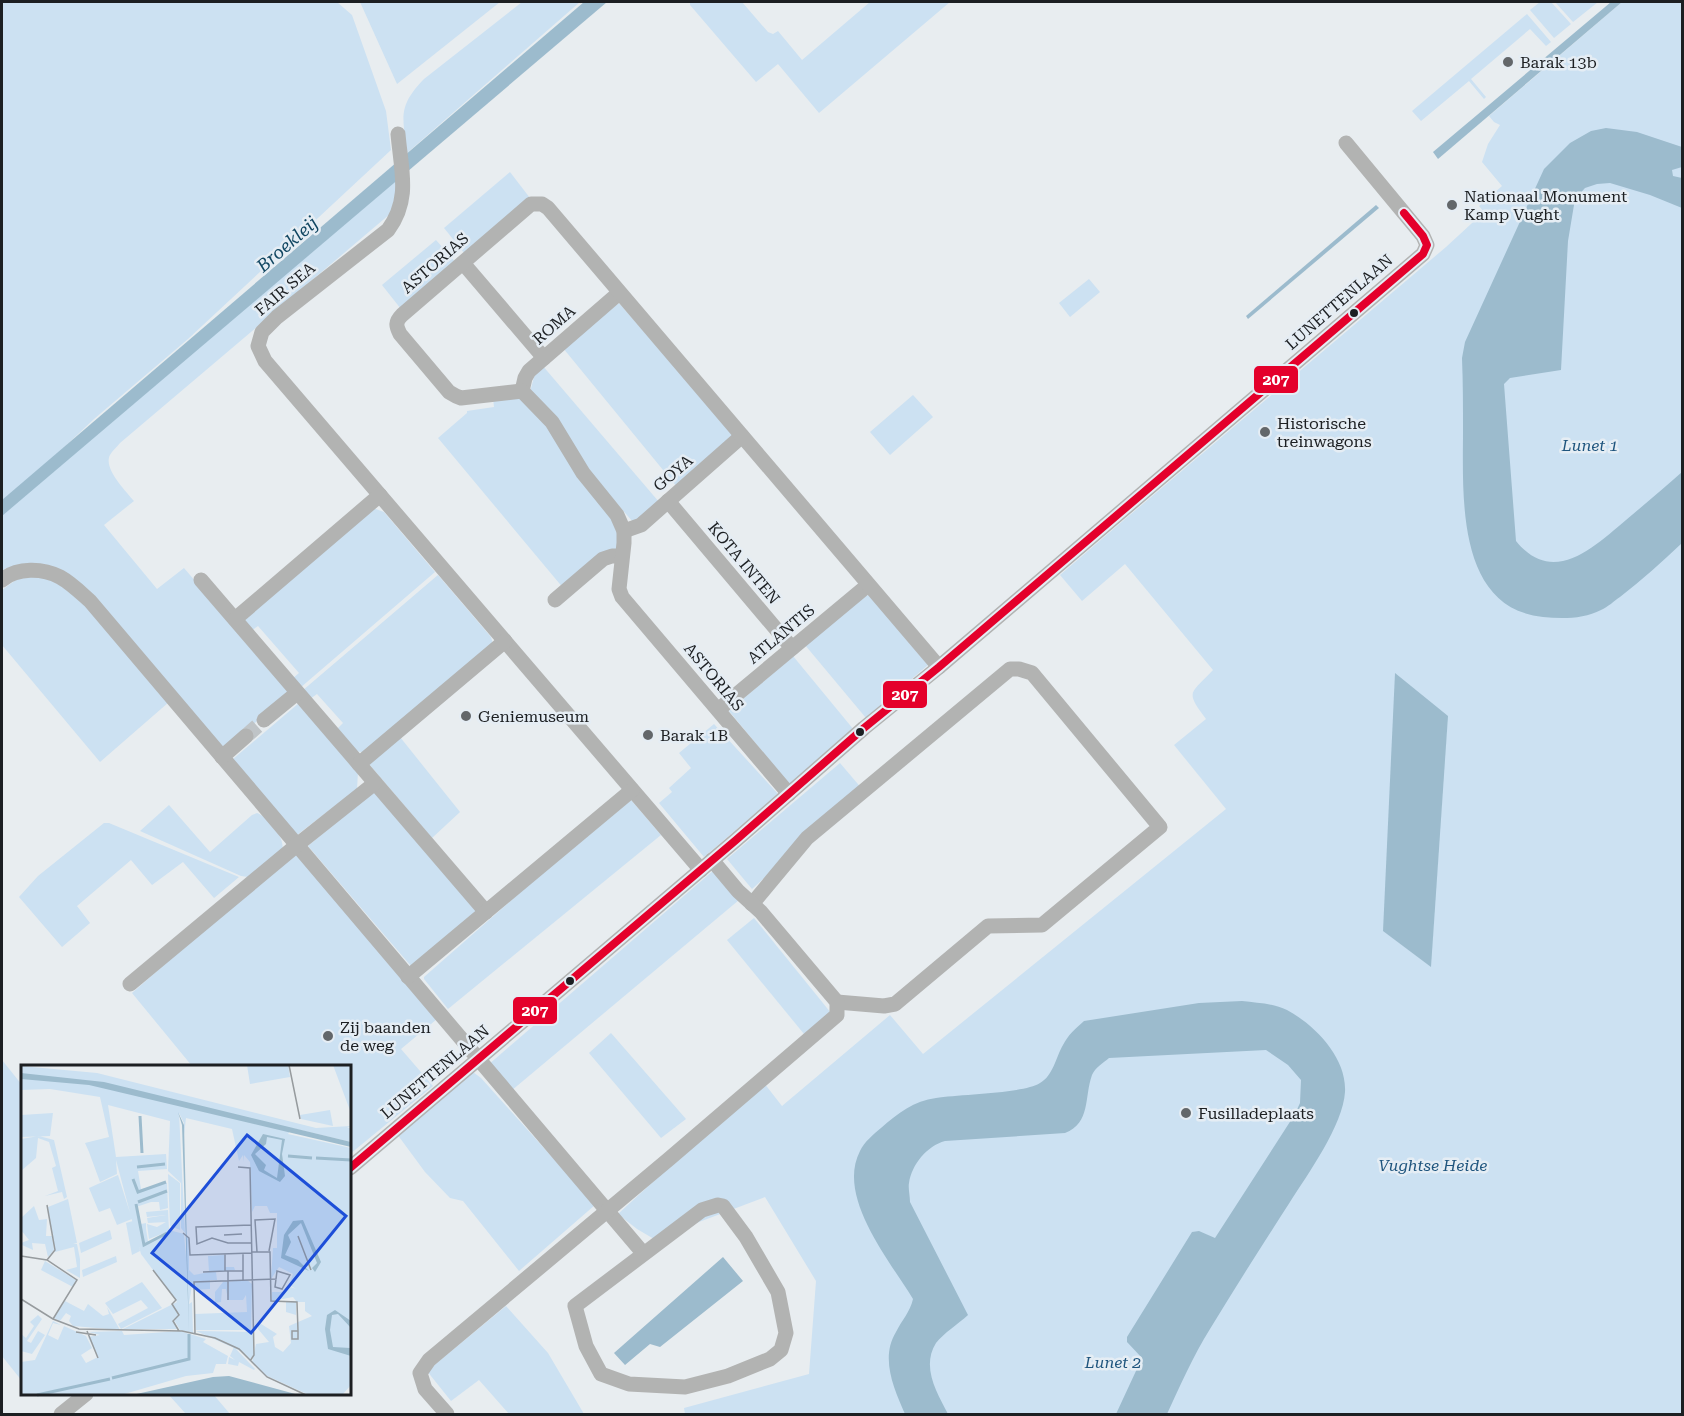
<svg xmlns="http://www.w3.org/2000/svg" width="1684" height="1416" font-family="'Roboto Serif',serif">
	<style>
		.green { fill: #cce1f2 }
		.water { fill: #9cbbcd }
		.lines { fill: none; stroke-linecap: round; stroke-linejoin: round }
		.minor-tunnel { stroke: #bfc4c7; stroke-width: 15; stroke-dasharray: 15 8; stroke-linecap: butt }
		.minor { stroke: #b2b3b2; stroke-width: 15 }
		.bus-1-casing { stroke: #e5edf4; stroke-width: 12 }
		.bus-1 { stroke: #e4002b; stroke-width: 8 }
		.poi-dot { fill: #63676a; stroke: #e5edf4; stroke-width: 2 }
		.bus-dot { fill: #1c1f22; stroke: #e5edf4; stroke-width: 2 }
		.labels { text-anchor: middle; dominant-baseline: central; stroke-width: 5; stroke-linejoin: round; paint-order: stroke }
		.poi-label { font-size: 16px; fill: #1c1f22; stroke: #e5edf4; text-anchor: start }
		.street-label { font-size: 16px; fill: #1c1f22; stroke: #e5edf4 }
		.park-label { font-size: 16px; font-style: italic; fill: #1f557e; stroke: #e5edf4 }
		.water-label { font-size: 18px; font-style: italic; fill: #114661; stroke: #e5edf4 }
		.inset-river { fill: none; stroke: #9cbbcd; stroke-width: 3 }
		.inset-road { fill: none; stroke: #969b9e; stroke-width: 1.5 }
		.view { fill: #1d4ed8; fill-opacity: 0.15; stroke: #1d4ed8; stroke-width: 3 }
		.inset-edge { fill: none; stroke: #1c1f22; stroke-width: 3 }
		.line-badge { stroke: #e5edf4; stroke-width: 2 }
		.badge-label { font-size: 16px; text-anchor: middle; font-weight: bold; fill: #fff }
	</style>
	<rect width="100%" height="100%" fill="#e8edf0"/>
	<!-- green -->
	<g class="green">
		<polygon points="2,2 337,2 352,15 386,111 391,150 188,339 94,419 2,506"/>
		<polygon points="360,2 500,2 397,84"/>
		<path d="M522,2H580L407,153C403,117 397,107 424,79Z"/>
		<polygon points="690,2 742,2 768,32 773,34 778,31 802,60 870,2 950,2 819,113 778,64 756,82 690,5"/>
		<polygon points="1540,2 1551,2 1571,24 1554,38 1530,10"/>
		<polygon points="1555,2 1598,2 1573,22"/>
		<path d="M1622,2H1682V1414H685L684,1408L809,1374L816,1281L765,1197L654,1239L637,1229L618,1214L703,1136L764,1083L782,1106L890,1015L923,1054L1226,809L1174,745L1206,719C1184,690 1191,694 1213,670L1125,564L1082,601L1060,575L1124,520L1446,247L1484,212L1479,206L1502,186L1482,162L1488,144L1500,125L1494,122L1489,116Z"/>
		<polygon points="1527,14 1551,42 1546,46 1530,29 1471,79 1486,97 1484,99 1469,81 1421,121 1412,111"/>
		<path d="M397,172L398,191L390,214L120,443C117,447 112,451 110,455C103,468 125,490 134,501L104,525L157,589L184,568L286,687L288,693L223,752L101,610L29,566L6,568L2,571V509Z"/>
		<polygon points="510,172 530,198 465,254 444,228"/>
		<polygon points="436,240 457,264 401,309 382,285"/>
		<polygon points="1089,279 1100,292 1070,317 1059,303"/>
		<polygon points="619,303 732,433 733,438 677,487 563,348"/>
		<polygon points="542,365 659,502 634,523 595,479 530,392 534,377"/>
		<polygon points="913,395 933,417 890,455 870,432"/>
		<polygon points="517,397 530,402 617,524 618,549 564,589 438,438 467,413 467,411 494,407 493,398"/>
		<polygon points="373,508 384,512 435,572 300,688 292,679 299,673 258,626 251,631 245,622 246,615"/>
		<polygon points="438,575 491,637 493,644 368,753 355,751 336,730 343,723 317,694 310,699 302,691"/>
		<polygon points="38,576 58,581 74,592 169,702 100,762 2,645 2,590 20,577"/>
		<polygon points="869,595 928,665 866,718 805,645 865,596"/>
		<polygon points="793,656 854,730 789,784 729,711"/>
		<polygon points="299,703 358,772 357,789 297,835 233,759"/>
		<polygon points="714,724 778,794 704,857 659,803 672,792 669,788 691,768 679,753"/>
		<polygon points="400,737 460,812 432,838 369,764"/>
		<polygon points="840,763 863,790 752,889 727,859"/>
		<polygon points="375,790 480,911 411,966 308,846"/>
		<polygon points="631,800 661,835 448,1009 424,979 424,977 523,890"/>
		<path d="M169,805L210,852L252,815L257,813C268,817 286,838 282,850L248,877L241,876L140,831Z"/>
		<polygon points="104,823 109,823 239,877 214,898 183,862 152,885 131,860 77,906 90,923 62,947 19,897 38,876"/>
		<polygon points="294,851 437,1019 401,1049 433,1086 350,1154 350,1066 192,1066 132,993"/>
		<polygon points="714,870 739,900 511,1091 488,1065"/>
		<polygon points="754,918 831,1013 804,1034 727,940"/>
		<polygon points="611,1033 686,1119 661,1138 589,1053"/>
		<polygon points="2,1060 22,1085 22,1381 2,1356"/>
		<polygon points="473,1072 481,1078 595,1205 519,1271 463,1201 450,1198 425,1172 397,1134"/>
		<polygon points="506,1306 548,1353 584,1414 509,1414 479,1380 451,1401 427,1371"/>
		<polygon points="168,1394 213,1394 230,1414 186,1414"/>
	</g>
	<!-- water -->
	<g class="water">
		<polygon points="584,2 607,2 2,516 2,500"/>
		<polygon points="1611,2 1622,2 1438,159 1433,152"/>
		<path d="M1606,128L1637,132L1682,147V167L1672,170L1673,176L1682,178V208L1650,195L1610,183L1597,184L1585,188L1575,199L1568,241L1561,370L1510,378L1504,384L1516,541C1553,587 1594,547 1626,520C1645,504 1664,488 1682,472V543C1662,562 1642,580 1620,597C1614,601 1608,607 1601,610C1584,619 1562,619 1543,617C1456,608 1463,496 1463,432C1463,407 1463,383 1462,358L1465,342L1544,169L1570,143L1591,131Z"/>
		<polygon points="1376,205 1379,208 1248,319 1246,316"/>
		<polygon points="1395,673 1448,716 1431,967 1383,931"/>
		<path d="M1242,1001C1257,1003 1273,1003 1287,1010C1315,1025 1347,1058 1345,1092C1343,1125 1308,1174 1290,1202C1263,1244 1236,1286 1210,1329C1193,1356 1180,1386 1167,1414H1116L1142,1358L1127,1342V1337L1192,1232L1199,1231L1215,1238L1295,1114L1300,1103L1301,1080L1288,1065L1266,1050L1109,1058C1103,1063 1095,1068 1092,1075C1084,1097 1091,1123 1065,1133L945,1141C927,1146 912,1164 909,1183C908,1188 910,1196 910,1202L968,1315C958,1324 944,1333 936,1343C921,1367 937,1393 948,1414H905C894,1389 880,1358 896,1332C902,1320 910,1312 913,1299C890,1261 836,1197 860,1151C864,1142 874,1134 881,1128C898,1113 914,1101 936,1098C960,1094 1022,1094 1040,1083C1053,1076 1056,1057 1063,1045C1068,1035 1075,1029 1084,1021L1199,1003Z"/>
		<polygon points="723,1257 743,1281 660,1347 650,1344 625,1365 614,1353"/>
	</g>
	<g class="lines">
		<!-- minor-tunnel -->
		<polyline class="minor-tunnel" points="246,736 264,720"/>
		<!-- minor -->
		<g class="minor">
			<path d="M398,134C401,170 411,199 388,230L277,317L262,332L258,346L265,361L701,870"/>
			<polyline points="463,263 544,358"/>
			<polyline points="522,391 525,378 529,371 619,293"/>
			<polyline points="668,501 792,648"/>
			<polyline points="624,531 641,525 742,436"/>
			<path d="M2,580C17,567 43,568 60,577C71,583 81,593 90,601L643,1253"/>
			<polyline points="201,580 359,764"/>
			<polyline points="555,600 603,559 612,556 622,556"/>
			<polyline points="235,619 380,495"/>
			<polyline points="718,710 868,585"/>
			<polyline points="264,720 297,693"/>
			<polyline points="222,757 246,736"/>
			<path d="M789,794L622,597L619,589L624,543V531L617,515L583,473L552,422L522,391L461,398L456,396L449,392L400,334C396,326 395,322 402,315L531,204H542L548,208L939,667"/>
			<polyline points="752,904 807,838 1010,669 1019,669 1032,673 1160,827 1042,925 988,926 895,1004 884,1006 837,1002"/>
			<polyline points="486,912 359,764 505,641"/>
			<polyline points="408,977 632,790"/>
			<polyline points="130,984 297,845 375,783"/>
			<polyline points="350,1168 736,840 864,728 939,667 1423,254 1427,245 1423,236 1346,143"/>
			<polygon points="718,1205 723,1206 746,1237 778,1292 786,1333 781,1350 770,1359 728,1376 685,1387 629,1384 601,1374 586,1346 575,1306 702,1210"/>
			<polyline points="61,1414 86,1394"/>
			<polyline points="447,1414 425,1389 420,1373 429,1360 669,1159 837,1015 837,1002 761,912 738,891 712,860"/>
		</g>
		<!-- bus-1 casing -->
		<g class="bus-1-casing">
			<polyline id="bus-1" points="350,1168 736,840 864,728 939,667 1423,254 1427,245 1423,236 1404,213"/>
		</g>
		<!-- bus-1 -->
		<use href="#bus-1" class="bus-1"/>
	</g>
	<!-- markers -->
	<g class="poi-dot">
		<circle cx="1508" cy="62" r="6"/>
		<circle cx="1452" cy="205" r="6"/>
		<circle cx="1265" cy="432" r="6"/>
		<circle cx="466" cy="716" r="6"/>
		<circle cx="648" cy="735" r="6"/>
		<circle cx="328" cy="1036" r="6"/>
		<circle cx="1186" cy="1113" r="6"/>
	</g>
	<g class="bus-dot">
		<circle cx="1354" cy="313" r="5"/>
		<circle cx="860" cy="732" r="5"/>
		<circle cx="570" cy="981" r="5"/>
	</g>
	<g class="labels">
		<!-- poi labels -->
		<g class="poi-label">
			<text x="1520" y="62">Barak 13b</text>
			<text x="1464" y="196">Nationaal Monument<tspan x="1464" dy="18">Kamp Vught</tspan></text>
			<text x="1277" y="423">Historische<tspan x="1277" dy="18">treinwagons</tspan></text>
			<text x="478" y="716">Geniemuseum</text>
			<text x="660" y="735">Barak 1B</text>
			<text x="340" y="1027">Zij baanden<tspan x="340" dy="18">de weg</tspan></text>
			<text x="1198" y="1113">Fusilladeplaats</text>
		</g>
		<!-- street labels -->
		<g class="street-label">
			<text transform="translate(435 263) rotate(-41)">ASTORIAS</text>
			<text transform="translate(285 289) rotate(-40)">FAIR SEA</text>
			<text transform="translate(1339 302) rotate(-41)">LUNETTENLAAN</text>
			<text transform="translate(554 325) rotate(-41)">ROMA</text>
			<text transform="translate(673 473) rotate(-41)">GOYA</text>
			<text transform="translate(744 563) rotate(50)">KOTA INTEN</text>
			<text transform="translate(781 634) rotate(-40)">ATLANTIS</text>
			<text transform="translate(714 677) rotate(50)">ASTORIAS</text>
			<text transform="translate(435 1072) rotate(-40)">LUNETTENLAAN</text>
		</g>
		<!-- park labels -->
		<g class="park-label">
			<text x="1590" y="445">Lunet 1</text>
			<text x="1433" y="1165">Vughtse Heide</text>
			<text x="1113" y="1362">Lunet 2</text>
		</g>
		<!-- water labels -->
		<g class="water-label">
			<text transform="translate(287 244) rotate(-41)">Broekleij</text>
		</g>
	</g>
	<!-- overview -->
	<g transform="translate(21 1065)">
		<rect width="330" height="330" fill="#e8edf0"/>
		<path d="M226,0H267L269,12L229,19ZM312,0H330V48ZM0,1L76,8L295,63L330,61L326,63H330V77L271,63L267,69L330,83V320L321,330H288L244,310L231,297L235,279L248,277L237,264V257L256,269L252,272L254,282L262,287L270,278L268,261L291,251L284,246V237H275V250L265,247V237L275,236L272,232L251,236V227H264L267,221L275,224L268,220L272,209L258,202L250,214L252,183H256V148H249L246,141H234L231,147L229,97L223,90L222,97V90L218,96L211,64L165,53L163,70V58L158,48L164,168L160,163V118L147,106L149,56L87,40L95,92L145,89L146,104L117,106L120,124L146,118L147,143L139,145L138,137H130L115,142L120,159L125,158V164L120,163L125,164L127,176H131L148,166L128,174L126,159L136,162L145,157L127,158L126,153L145,150L126,152L125,147L147,145L148,165L163,169L165,192V170L168,173V205L173,210L188,207L187,191L203,190L204,202H213L214,205L195,207L196,215H189V224L172,225L171,220L168,239L171,237L172,268L159,265L152,253L157,264H102L156,237L120,189L95,95L96,109L79,117L68,87L64,78L88,72L79,32L29,24L0,25ZM309,45L312,61L280,54L279,50ZM32,48L29,71L0,72V50ZM18,71L33,75L46,132L43,134L41,127L24,131L37,126L31,103L35,101L28,77L17,73L15,93L0,106V74ZM147,109L159,118V165L149,161ZM97,110L111,154L96,160L89,143L78,147L68,123ZM47,134L56,178L52,179H56L59,194V213L45,205L56,202L53,182L34,187L27,142ZM13,141L18,155L26,154L25,171H31L33,185L27,192L24,179L11,178L12,185L1,180L2,190L0,178L8,175L0,165V153ZM112,156L119,186L111,190L105,158ZM89,165L91,174L60,188L58,178ZM95,191L96,197L62,212L61,205ZM24,196L55,215L52,222L20,205ZM226,215L231,219L230,265H175L174,249L226,247L225,230L222,235H207L205,224H201L200,237L194,238V227L202,217ZM121,217L141,243L100,264L97,259L127,243L120,235L92,249L84,238ZM44,236L63,246L67,239L82,251L88,249L86,242L99,265L52,261L48,256L50,251L45,248L39,256L33,253ZM17,250L21,254L6,276L10,278L17,266L24,270L11,289L0,286V269L5,273L13,261L9,257ZM32,256L40,260L32,258L27,270L37,275L43,261L65,271L71,283L60,290L65,298L77,292L67,272L79,270L68,267L101,266L103,270L159,266L185,274L182,277L207,291L205,299H195L192,308L165,311L100,330H0V297L14,295ZM175,266L232,267L233,290L229,294L222,287ZM213,282L234,304L233,305L218,297L217,301L207,299L208,292L214,295L209,291Z" fill="#cce1f2"/>
		<path d="M0,8L83,17L330,77V82L68,20L0,14ZM157,47L163,60L168,266L161,60ZM242,69L264,74L261,89L264,111L259,117L238,106L230,90ZM246,72L261,75L256,113L243,105L245,100L234,89L245,79ZM282,155L300,197L294,207L291,203L296,198L280,158L267,170L270,177L264,190L277,195L288,206L260,193L263,170L272,156ZM314,245L330,256V263L317,249L311,250L309,265L312,282L329,283L330,291L307,284L304,264L306,250ZM208,311L278,330H111L192,312Z" fill="#9cbbcd" fill-rule="evenodd"/>
		<path class="inset-river" d="M119,51L121,88M267,91L291,93M295,93L330,95M116,102L144,99M112,114L117,127L145,117M117,137L146,126M115,139L123,180L146,168M91,313L168,294V269M16,330L89,314"/>
		<path class="inset-road" d="M268,0L279,54M217,102L229,103L233,290L229,296M230,160L175,162L176,179L191,173L207,178H231M162,168L168,173L169,190L231,188M203,170L221,169M277,171L290,205M231,187H249L250,236L276,237L277,266H271V274H277V266M236,187L234,155L254,154L248,186M204,189V206H222M222,189V215M0,191L26,195L56,215L32,254M26,195L34,185L26,140M132,205L155,235L151,239L158,250L152,256L158,266M207,206V235M182,207L204,206M0,234L32,254L58,264L161,266L194,273L218,284L246,312L285,330M66,266L77,293M55,267L75,270M174,269L173,217L255,214L256,206L269,210L261,224L254,222L255,214"/>
		<path class="view" d="M226,70L325,151L230,268L131,188Z"/>
		<rect width="330" height="330" class="inset-edge"/>
	</g>
	<g class="line-badge">
		<rect x="1253" y="365" width="46" height="29" rx="6" fill="#e4002b"/>
		<rect x="882" y="680" width="46" height="29" rx="6" fill="#e4002b"/>
		<rect x="512" y="996" width="46" height="29" rx="6" fill="#e4002b"/>
	</g>
	<g class="badge-label">
		<text x="1276" y="385">207</text>
		<text x="905" y="700">207</text>
		<text x="535" y="1016">207</text>
	</g>
	<!-- border -->
	<rect width="1684" height="1416" fill="none" stroke="#1c1f22" stroke-width="6"/>
</svg>
